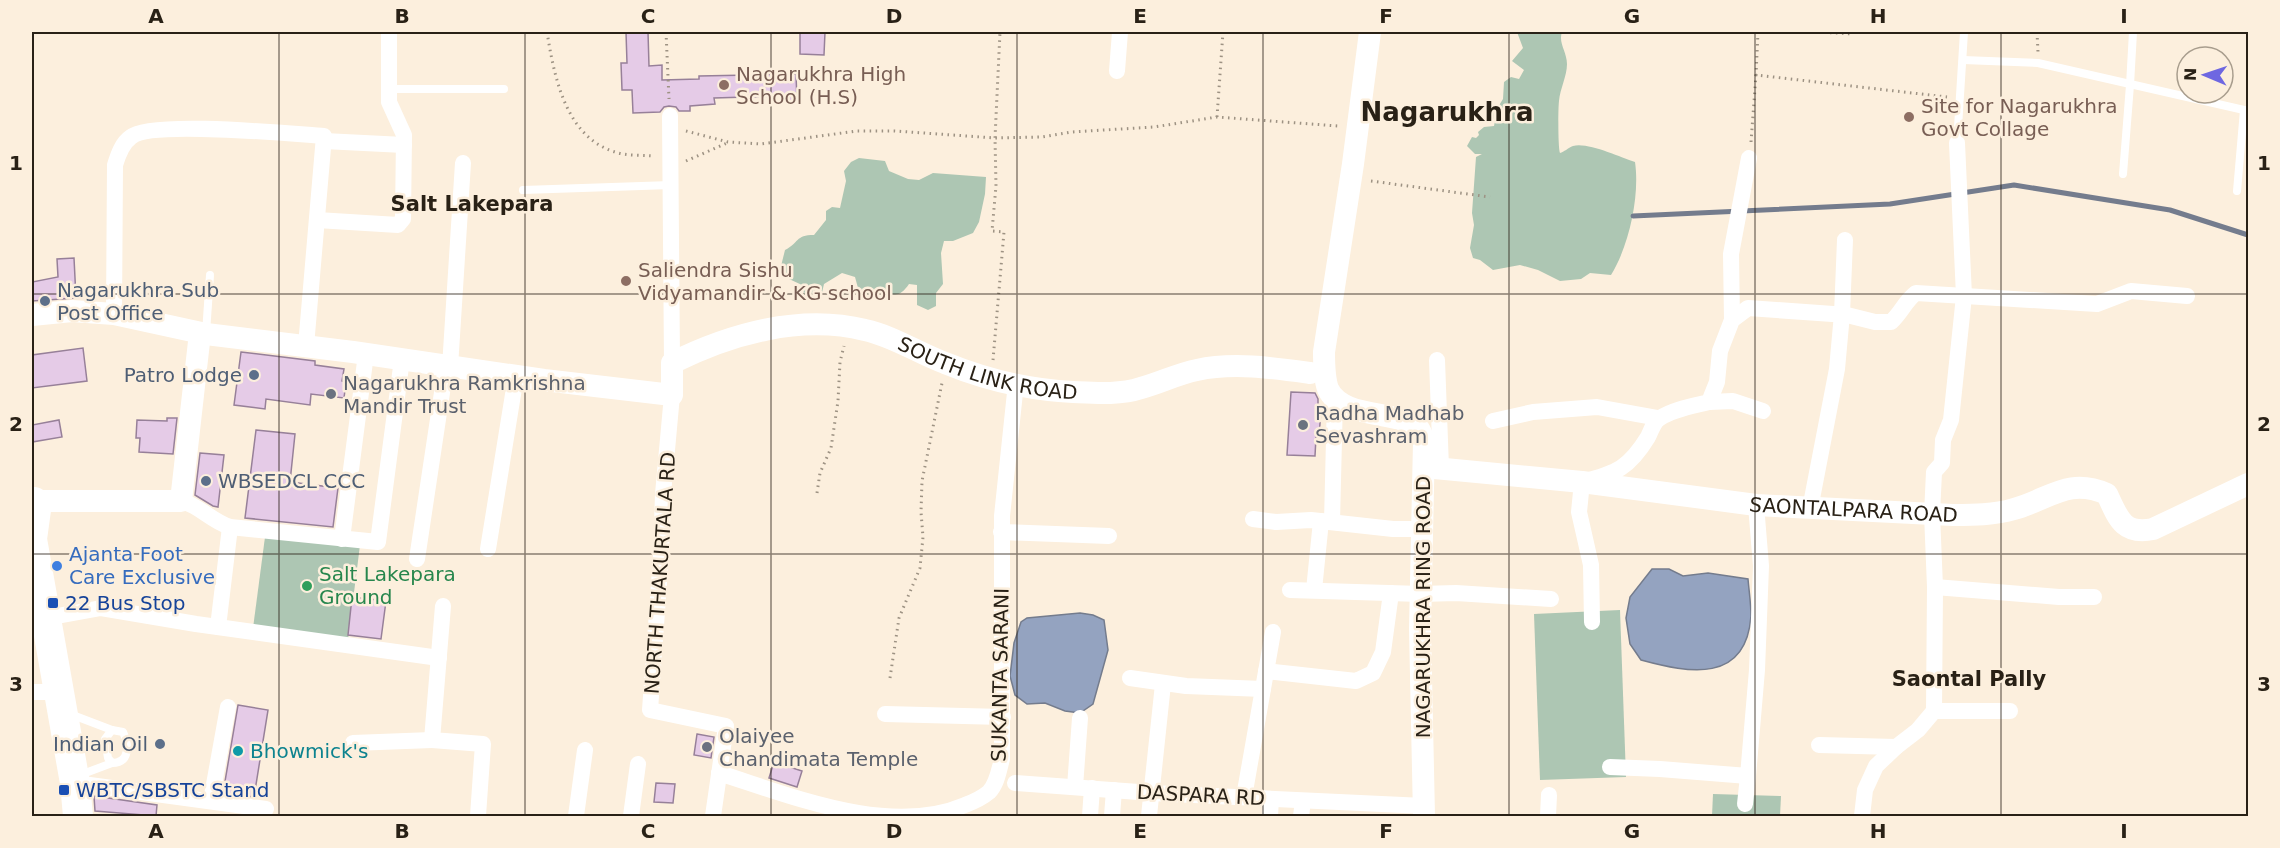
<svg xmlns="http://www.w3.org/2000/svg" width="2280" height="848" font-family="'DejaVu Sans',sans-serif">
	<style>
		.green { fill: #adc6b3 }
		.water { fill: #94a3c0; stroke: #747c8d; stroke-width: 1.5 }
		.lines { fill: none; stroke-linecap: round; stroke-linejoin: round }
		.stream { stroke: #747c8d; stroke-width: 5 }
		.building { fill: #e5cbe7; stroke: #978099; stroke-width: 1.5 }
		.path { stroke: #9d9283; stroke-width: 3; stroke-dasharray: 1.5 4.5; stroke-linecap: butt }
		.lane { stroke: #fff; stroke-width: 8 }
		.street { stroke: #fff; stroke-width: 16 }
		.secondary { stroke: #fff; stroke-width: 22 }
		.highway { stroke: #fff; stroke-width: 30 }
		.grid { fill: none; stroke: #292116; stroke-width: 1.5; stroke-opacity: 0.55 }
		.education-dot { fill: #8d6e63; stroke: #fcefdd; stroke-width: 2 }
		.service-dot { fill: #5c6f8a; stroke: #fcefdd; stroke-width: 2 }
		.worship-dot { fill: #6b7280; stroke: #fcefdd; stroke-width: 2 }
		.shop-dot { fill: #3f7fe0; stroke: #fcefdd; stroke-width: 2 }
		.leisure-dot { fill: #2e9e5b; stroke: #fcefdd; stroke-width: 2 }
		.transit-dot { fill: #1a4fb4; stroke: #fcefdd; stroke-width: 2 }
		.culture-dot { fill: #0f9aa8; stroke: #fcefdd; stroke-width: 2 }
		.labels { text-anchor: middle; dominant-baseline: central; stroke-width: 5; stroke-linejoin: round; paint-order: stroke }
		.education-label { font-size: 20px; fill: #785e54; stroke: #fcefdd; text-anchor: start }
		.service-label { font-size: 20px; fill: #4e5e75; stroke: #fcefdd; text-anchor: start }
		.street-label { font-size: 20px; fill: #292116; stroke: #fcefdd }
		.worship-label { font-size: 20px; fill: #5b616d; stroke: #fcefdd; text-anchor: start }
		.shop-label { font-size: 20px; fill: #366cbe; stroke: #fcefdd; text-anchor: start }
		.leisure-label { font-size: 20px; fill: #27864d; stroke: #fcefdd; text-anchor: start }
		.transit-label { font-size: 20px; fill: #164399; stroke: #fcefdd; text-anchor: start }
		.culture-label { font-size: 20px; fill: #0d838f; stroke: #fcefdd; text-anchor: start }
		.neighbourhood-label { font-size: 21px; font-weight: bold; fill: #292116; stroke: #fcefdd }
		.district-label { font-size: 26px; font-weight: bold; fill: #292116; stroke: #fcefdd }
		.neatline { fill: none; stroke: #292116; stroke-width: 2 }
		.grid-label { font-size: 20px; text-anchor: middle; font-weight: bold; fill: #292116 }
	</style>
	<rect width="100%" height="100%" fill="#fcefdd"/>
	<!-- green -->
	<g class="green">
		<path d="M1517,32H1562C1558,43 1567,52 1567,64C1567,76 1560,89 1559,101C1558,109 1558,149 1560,153C1564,152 1568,148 1573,146C1588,142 1619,157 1635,162C1640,196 1629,246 1611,275L1590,273L1581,279L1560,281L1538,270L1520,265L1493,270L1480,260L1473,258L1470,248L1474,225L1472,213L1476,157L1482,154H1475L1467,146L1472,137L1476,138L1479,135L1478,132L1484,127L1494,126L1495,121L1491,114L1494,107H1498L1503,99L1504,82L1511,77L1519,79L1524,70L1512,61L1523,48Z"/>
		<path d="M859,158L885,161L889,171L908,179L919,180L933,173L986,177L985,194L979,222L973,233L953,241H944L941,253L943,284L936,293V306L928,310L917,305V285L909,284C900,297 895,296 882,291L874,298L858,288L855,277L842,273L824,284L821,297L813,302L804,294L802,285L789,279L781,266L785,250C799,243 795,235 814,235L826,220V211L832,207L840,208L846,181L844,171L851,162Z"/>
		<polygon points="265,537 360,545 348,640 253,628"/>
		<polygon points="1620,610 1626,777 1540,780 1534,614"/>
		<polygon points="1713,794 1781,796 1780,816 1712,816"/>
	</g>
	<!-- water -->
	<g class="water">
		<path d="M1652,569H1669L1683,576L1708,573L1748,579C1749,591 1751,604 1751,616C1746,684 1689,673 1641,660L1630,644L1626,618L1630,597Z"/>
		<polygon points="1080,613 1093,615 1104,620 1108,650 1093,704 1080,713 1065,711 1045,703 1027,704 1015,695 1010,676 1014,643 1021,622 1027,618"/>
	</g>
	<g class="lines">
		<!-- stream -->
		<polyline class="stream" points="1633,216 1890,204 2014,185 2170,210 2248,235"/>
	</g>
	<!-- building -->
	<g class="building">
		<polygon points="626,32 648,32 649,66 662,65 662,80 699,79 699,76 796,74 797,102 783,102 783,96 714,98 715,104 690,106 690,111 679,111 676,107 669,106 664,107 660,112 633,113 632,90 622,90 621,63 627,63"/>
		<polygon points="800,32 825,32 824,55 800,54"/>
		<polygon points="74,258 76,298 32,301 32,282 58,277 57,259"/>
		<polygon points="83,348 87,381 32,388 32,355"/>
		<polygon points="241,352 315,361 315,365 344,369 342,381 346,382 344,398 311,394 310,405 266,399 265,409 234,405"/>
		<polygon points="1291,392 1315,393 1318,399 1318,408 1321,409 1319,437 1316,437 1315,456 1287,455"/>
		<polygon points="167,418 177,418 173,454 139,452 140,438 136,438 137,420 167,421"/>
		<polygon points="59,420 62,437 32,442 32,425"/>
		<polygon points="256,430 295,434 290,482 338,488 333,527 245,518"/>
		<polygon points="200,453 224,455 218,507 213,506 195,495"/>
		<polygon points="352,597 386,601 381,639 348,635"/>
		<polygon points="238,705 268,710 254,797 223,793"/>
		<polygon points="697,734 714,737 711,758 694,755"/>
		<polygon points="774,762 802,771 797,787 769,778"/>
		<polygon points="656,783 675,784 673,803 654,802"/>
		<polygon points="94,796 157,805 156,816 95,811"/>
	</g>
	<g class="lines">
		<!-- path -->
		<g class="path">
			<path d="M547,32C554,75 565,137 615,152C627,156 641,155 653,156"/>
			<polyline points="666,32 669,99"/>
			<polyline points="1758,32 1756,75 1947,97"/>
			<polyline points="1818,32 1853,34 1853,32"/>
			<polyline points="2037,32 2038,52"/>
			<polyline points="1217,117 1223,32"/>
			<polyline points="686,131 728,142 761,144 857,131 895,131 995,138 1042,137 1071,132 1154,127 1217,117 1338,126"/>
			<polyline points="1751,142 1756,75"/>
			<polyline points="686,161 727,143"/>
			<polyline points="1371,181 1490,197"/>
			<polyline points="993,360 1004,232 992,231 996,186 995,138 1000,32"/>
			<polyline points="817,493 820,473 831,448 838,401 840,362 844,346"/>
			<polyline points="890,678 899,618 920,568 923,537 921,512 922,481 942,383"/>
		</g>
		<!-- lane -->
		<g class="lane">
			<polyline points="1963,60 2038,63 2244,110"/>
			<polyline points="389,89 504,89"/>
			<polyline points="1957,143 1964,32"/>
			<polyline points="2123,174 2130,85 2133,32"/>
			<polyline points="523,190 671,185"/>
			<polyline points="2237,191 2244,110 2248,111"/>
			<polyline points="206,333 210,275"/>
			<polyline points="70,714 112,730"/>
			<path d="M112,730L123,732C129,745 130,763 112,763L108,758L105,739Z"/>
			<polyline points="80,775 112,763"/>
		</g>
		<!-- street -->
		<g class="street">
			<polyline points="1117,71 1120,32"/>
			<polyline points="670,116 672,363"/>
			<polyline points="324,141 404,145"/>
			<polyline points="317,220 398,225 403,219 404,135 389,102 389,32"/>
			<path d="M114,314L115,165C118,155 122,143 131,137C150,120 292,134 324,136L306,346"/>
			<polyline points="1732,320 1731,254 1749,158"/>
			<polyline points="1437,360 1441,468"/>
			<polyline points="450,367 463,163"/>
			<polyline points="672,395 663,494 661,555 650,710 726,726 713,816"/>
			<polyline points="1709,402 1733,401 1763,411"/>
			<polyline points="1493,421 1533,412 1597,407 1658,418"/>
			<path d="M181,501C199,505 211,521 230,527L378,542L402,359"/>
			<polyline points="1810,509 1837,369 1842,314 1845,240"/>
			<polyline points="1253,519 1276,522 1311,520 1393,529 1422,529"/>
			<polyline points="1332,522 1335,398"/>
			<polyline points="1001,532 1109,536"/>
			<polyline points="342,539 366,354"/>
			<polyline points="488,549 516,376"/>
			<polyline points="417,559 446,366"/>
			<polyline points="1935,587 2059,597 2094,597"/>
			<polyline points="1290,590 1421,594 1456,593 1551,599"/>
			<polyline points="1314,590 1321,521"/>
			<polyline points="443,606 432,740 483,744 478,816"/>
			<polyline points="46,618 101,608 196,624 439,658"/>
			<path d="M1592,622L1591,565L1579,512L1582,482C1617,473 1629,468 1648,437C1651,431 1654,421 1660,418C1674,409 1693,406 1709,402L1717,382L1720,351L1732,320L1748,308L1847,315L1875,322H1891C1902,312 1905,301 1916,293L2097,304L2131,291L2187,296"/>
			<polyline points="218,627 230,527"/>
			<polyline points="1266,671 1356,681 1373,673 1383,652 1391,593"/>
			<polyline points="1130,678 1186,686 1263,689"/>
			<polyline points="32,692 59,692"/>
			<polyline points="1934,711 2010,711"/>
			<polyline points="885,714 1003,717"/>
			<polyline points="353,743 432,740"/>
			<polyline points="1819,745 1896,747"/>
			<polyline points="1610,767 1660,769 1748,776 1757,670 1761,566 1756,505"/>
			<path d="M719,773C792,796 890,837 965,805C973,802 982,798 989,792C997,784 999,770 1002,759V516L1016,383"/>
			<polyline points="75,783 266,809"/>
			<polyline points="1015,783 1152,793 1424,806"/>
			<polyline points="1075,787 1080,718"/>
			<polyline points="1244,797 1273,632"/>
			<polyline points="211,801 228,707"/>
			<polyline points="1745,804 1748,776"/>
			<polyline points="576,816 585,750"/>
			<polyline points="631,816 638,764"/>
			<polyline points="1090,816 1092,788"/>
			<polyline points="1112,816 1114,790"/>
			<polyline points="1149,816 1163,684"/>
			<polyline points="1270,816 1271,799"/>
			<polyline points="1301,816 1303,801"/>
			<polyline points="1548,816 1549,795"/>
			<polyline points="1862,816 1865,790 1876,766 1896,747 1918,730 1934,711 1935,587 1932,514 1934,472 1942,463 1943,440 1951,420 1964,296 1957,143"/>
		</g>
		<!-- secondary -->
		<g class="secondary">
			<path d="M1370,32L1353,164L1324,352C1324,363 1324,378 1328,389C1343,421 1401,409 1419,429C1421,432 1423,438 1424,442L1420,629L1424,816"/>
			<path id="s1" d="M32,315L72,311L114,314L206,334L353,352L544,380L672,395V363C730,334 800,314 865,330C893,336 918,353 945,363C984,379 1030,390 1073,392C1095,393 1120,395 1141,388C1160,383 1177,374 1197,370C1233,362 1274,368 1310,373"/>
			<path id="s2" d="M1424,467L1582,482L1756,505L1953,515C1973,515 1994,515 2014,509C2050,499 2068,477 2107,494C2118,518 2123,535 2153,529L2248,484"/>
			<polyline points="35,498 40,501 181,501 200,333"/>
		</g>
		<!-- highway -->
		<polyline class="highway" points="36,510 32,539 75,783 78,816"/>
	</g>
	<!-- grid -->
	<path class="grid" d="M279,32V816M525,32V816M771,32V816M1017,32V816M1263,32V816M1509,32V816M1755,32V816M2001,32V816M32,294H2248M32,554H2248"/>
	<!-- markers -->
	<g class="education-dot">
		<circle cx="724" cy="85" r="6"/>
		<circle cx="1909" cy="117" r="6"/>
		<circle cx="626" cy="281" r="6"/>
	</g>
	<g class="service-dot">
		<circle cx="45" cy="301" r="6"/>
		<circle cx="254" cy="375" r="6"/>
		<circle cx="206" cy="481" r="6"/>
		<circle cx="160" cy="744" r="6"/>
	</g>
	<g class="worship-dot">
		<circle cx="331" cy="394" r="6"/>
		<circle cx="1303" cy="425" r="6"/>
		<circle cx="707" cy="747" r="6"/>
	</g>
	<circle class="shop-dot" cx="57" cy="566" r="6"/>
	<circle class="leisure-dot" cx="307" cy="586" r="6"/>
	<g class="transit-dot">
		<rect x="47" y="597" width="12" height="12" rx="3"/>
		<rect x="58" y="784" width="12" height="12" rx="3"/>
	</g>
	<circle class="culture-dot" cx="238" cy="751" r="6"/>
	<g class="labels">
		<!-- education labels -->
		<g class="education-label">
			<text x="736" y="74">Nagarukhra High<tspan x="736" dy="23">School (H.S)</tspan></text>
			<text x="1921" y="106">Site for Nagarukhra<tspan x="1921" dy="23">Govt Collage</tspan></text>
			<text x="638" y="270">Saliendra Sishu<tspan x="638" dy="23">Vidyamandir &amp; KG school</tspan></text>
		</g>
		<!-- service labels -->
		<g class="service-label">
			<text x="57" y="290">Nagarukhra Sub<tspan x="57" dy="23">Post Office</tspan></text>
			<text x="242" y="375" text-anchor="end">Patro Lodge</text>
			<text x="218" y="481">WBSEDCL CCC</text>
			<text x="148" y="744" text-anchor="end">Indian Oil</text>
		</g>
		<!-- street labels -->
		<g class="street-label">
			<text stroke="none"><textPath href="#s1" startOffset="1008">SOUTH LINK ROAD</textPath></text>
			<text stroke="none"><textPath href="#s2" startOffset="432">SAONTALPARA ROAD</textPath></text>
			<text transform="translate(660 573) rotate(-86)">NORTH THAKURTALA RD</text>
			<text transform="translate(1423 607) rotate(-90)">NAGARUKHRA RING ROAD</text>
			<text transform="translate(1000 675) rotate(-89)">SUKANTA SARANI</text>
			<text transform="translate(1201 795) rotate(3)">DASPARA RD</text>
		</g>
		<!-- worship labels -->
		<g class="worship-label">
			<text x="343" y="383">Nagarukhra Ramkrishna<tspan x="343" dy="23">Mandir Trust</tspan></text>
			<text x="1315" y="413">Radha Madhab<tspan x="1315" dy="23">Sevashram</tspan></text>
			<text x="719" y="736">Olaiyee<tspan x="719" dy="23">Chandimata Temple</tspan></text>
		</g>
		<!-- shop labels -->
		<g class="shop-label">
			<text x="69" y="554">Ajanta Foot<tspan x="69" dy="23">Care Exclusive</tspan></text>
		</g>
		<!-- leisure labels -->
		<g class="leisure-label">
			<text x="319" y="574">Salt Lakepara<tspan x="319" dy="23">Ground</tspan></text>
		</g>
		<!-- transit labels -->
		<g class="transit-label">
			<text x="65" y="603">22 Bus Stop</text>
			<text x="76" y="790">WBTC/SBSTC Stand</text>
		</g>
		<!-- culture labels -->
		<g class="culture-label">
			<text x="250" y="751">Bhowmick's</text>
		</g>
		<!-- neighbourhood labels -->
		<g class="neighbourhood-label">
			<text x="472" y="204">Salt Lakepara</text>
			<text x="1969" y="679">Saontal Pally</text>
		</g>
		<!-- district labels -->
		<g class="district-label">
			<text x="1447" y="112">Nagarukhra</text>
		</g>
	</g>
	<!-- border -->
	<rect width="2280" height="848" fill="none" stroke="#fcefdd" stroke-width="66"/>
	<!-- north arrow -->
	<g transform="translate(2205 75) rotate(272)"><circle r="28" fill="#fcefdd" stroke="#a89d8d" stroke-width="1.5"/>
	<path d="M0-4.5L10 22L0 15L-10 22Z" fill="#6e67e1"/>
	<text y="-9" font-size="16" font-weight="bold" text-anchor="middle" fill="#292116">N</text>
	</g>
	<rect x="33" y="33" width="2214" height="782" class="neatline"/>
	<g class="grid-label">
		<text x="156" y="23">A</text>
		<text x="402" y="23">B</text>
		<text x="648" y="23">C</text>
		<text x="894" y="23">D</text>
		<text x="1140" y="23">E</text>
		<text x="1386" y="23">F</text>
		<text x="1632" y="23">G</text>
		<text x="1878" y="23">H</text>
		<text x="2124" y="23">I</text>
		<text x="16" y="170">1</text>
		<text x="2264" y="170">1</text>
		<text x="16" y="431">2</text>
		<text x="2264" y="431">2</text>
		<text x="16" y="691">3</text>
		<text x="2264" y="691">3</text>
		<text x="156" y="838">A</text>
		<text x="402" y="838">B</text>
		<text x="648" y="838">C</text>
		<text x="894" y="838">D</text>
		<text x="1140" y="838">E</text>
		<text x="1386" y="838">F</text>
		<text x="1632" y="838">G</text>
		<text x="1878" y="838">H</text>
		<text x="2124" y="838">I</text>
	</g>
</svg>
